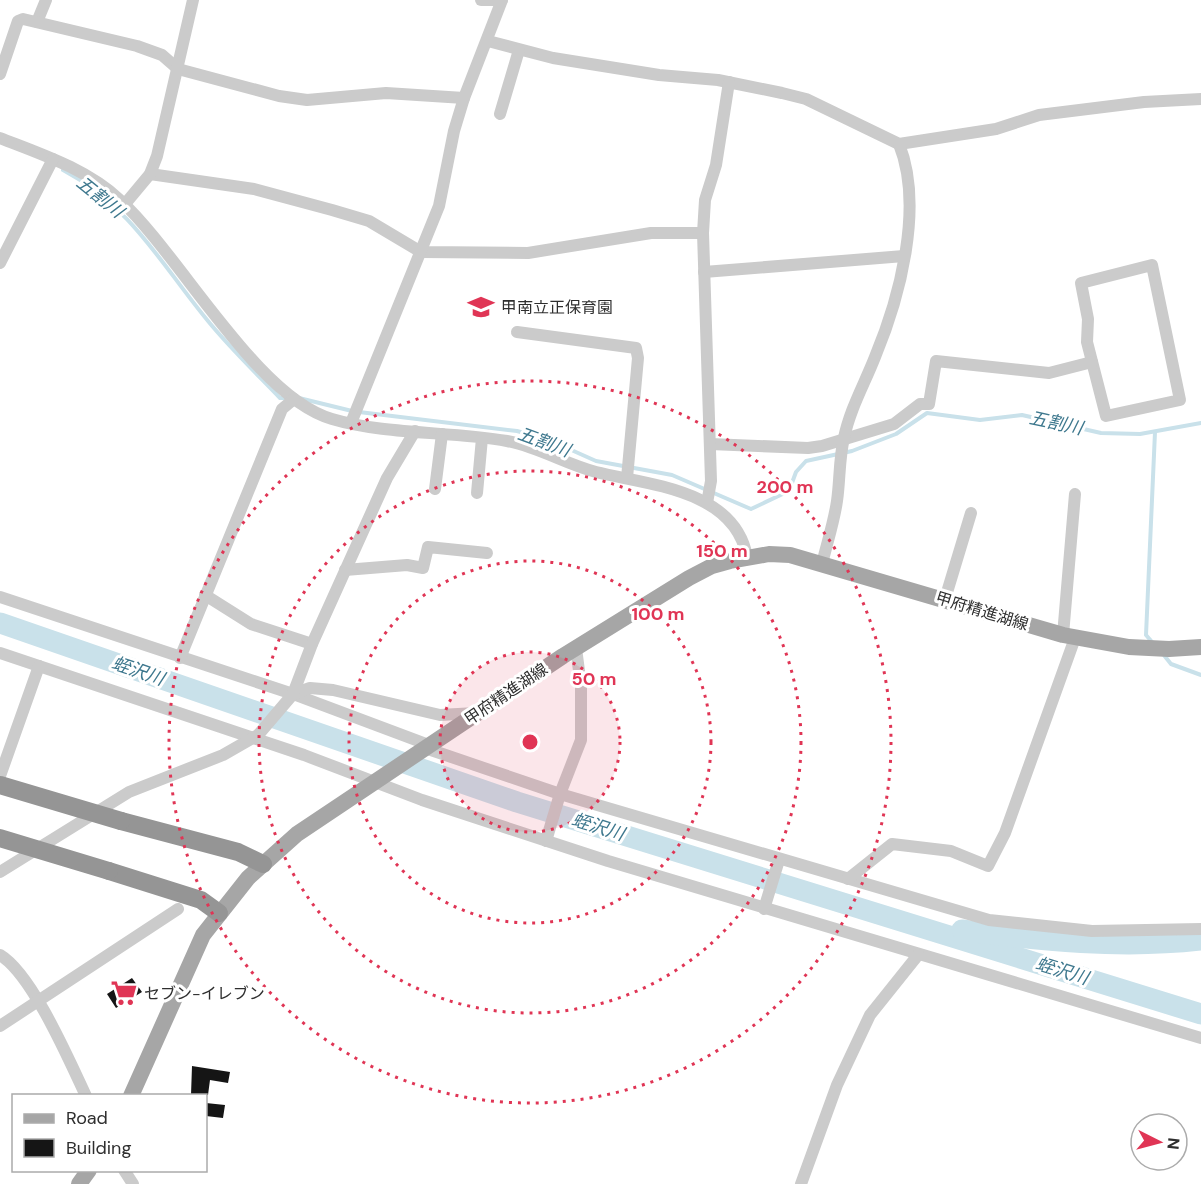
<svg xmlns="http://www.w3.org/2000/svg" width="1201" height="1184" font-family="'DM Sans','Noto Sans JP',sans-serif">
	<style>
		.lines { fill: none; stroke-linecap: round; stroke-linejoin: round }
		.stream { stroke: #c9e1ea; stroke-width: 4 }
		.river { stroke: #c9e1ea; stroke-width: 21 }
		.building { fill: #151515 }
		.minor { stroke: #cbcbcb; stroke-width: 12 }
		.major { stroke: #a6a6a6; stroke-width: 16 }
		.highway { stroke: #959595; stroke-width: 18 }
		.highway-bridge { stroke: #959595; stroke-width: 18 }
		.ring { fill: none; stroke: #e03555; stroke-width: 3; stroke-dasharray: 3 6 }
		.labels { text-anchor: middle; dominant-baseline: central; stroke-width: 6; stroke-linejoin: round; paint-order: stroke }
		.poi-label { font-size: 16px; fill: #2e2e2e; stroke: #fff; text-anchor: start }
		.street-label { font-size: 16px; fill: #2e2e2e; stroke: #fff }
		.water-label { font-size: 18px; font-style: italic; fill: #3e788e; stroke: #fff }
		.centre { fill: #e03555; stroke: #fff; stroke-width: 3 }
		.ring-label { font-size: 18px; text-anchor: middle; font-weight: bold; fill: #e03555; stroke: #fff; stroke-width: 6; stroke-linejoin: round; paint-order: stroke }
	</style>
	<rect width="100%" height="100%" fill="#fff"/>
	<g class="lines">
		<!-- stream -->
		<g class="stream">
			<path d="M63,170C131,206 161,264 208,321C230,348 256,373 280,398H288"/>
			<polyline points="299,398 352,411"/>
			<polyline points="359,412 517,431 549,440 596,461 672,475 751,509 789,491 796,472 806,461 852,451 896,434 927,413 980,420 1022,415 1101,433 1140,434 1201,423"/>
			<polyline points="1152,642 1146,635 1155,432"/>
			<polyline points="1163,654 1171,664 1201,675"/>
		</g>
		<!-- river -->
		<g class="river">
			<polyline points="0,623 517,802 1201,1014"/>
			<path d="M962,930C1039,941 1123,949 1201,940"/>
		</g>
	</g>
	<!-- building -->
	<g class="building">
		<polygon points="132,978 142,992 116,1008 107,994"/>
		<polygon points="192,1066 230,1072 228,1083 210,1080 208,1095 191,1095"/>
		<polygon points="206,1103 225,1105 223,1118 206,1116"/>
	</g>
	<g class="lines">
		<!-- minor -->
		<g class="minor">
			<polyline points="481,0 502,0"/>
			<polyline points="37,22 46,0"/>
			<polyline points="488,41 553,58 659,75 718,80 782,93 806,99 899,144 996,129 1039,115 1144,102 1201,99"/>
			<polyline points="0,74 18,21 23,19 137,46 162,55 178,69 279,96 307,100 386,93 464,98"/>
			<polyline points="500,114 519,50"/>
			<path d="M0,138C41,154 87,169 120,200C180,255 257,398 332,419C386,435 451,431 507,441C539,447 565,464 596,472C650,485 735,490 747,557"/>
			<polyline points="150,174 254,189 332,210 369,221 421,252 528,253 651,233 703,233"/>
			<polyline points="125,204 150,174 157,156 193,0"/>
			<polyline points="0,263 53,159"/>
			<polygon points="1152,265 1180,400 1106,416 1087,342 1088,319 1081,283"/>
			<polyline points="704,272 904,256"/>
			<polyline points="517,332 636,348 638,358 627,478"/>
			<polyline points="351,423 439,206 454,131 464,98 502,0"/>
			<polyline points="710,444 808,448 822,446 894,424 920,404 929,404 936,361 1049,373 1092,362"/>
			<polyline points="435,489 442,434"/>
			<polyline points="477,493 482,438"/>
			<polyline points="707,503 711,481 703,233 705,200 716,165 729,82"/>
			<path d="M822,564C827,543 834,522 837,501C840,481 839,458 844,438C850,409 864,385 875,357C900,297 924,206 899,144"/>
			<polyline points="345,570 407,565 423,568 428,547 487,553"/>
			<polyline points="205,595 251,624 312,644"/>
			<polyline points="0,597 293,694 429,745"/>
			<polyline points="945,599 971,513"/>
			<polyline points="1063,635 1075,494"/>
			<polyline points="0,653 304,755 422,800 608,861 1201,1038"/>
			<polyline points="180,658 282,409 294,399"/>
			<polyline points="293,694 310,688 333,690 440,715 476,713"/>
			<polyline points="425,748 560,794 989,920 1092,931 1201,929"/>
			<polyline points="0,776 39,666"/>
			<polyline points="546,841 560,794 581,740 581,686 576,648"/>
			<polyline points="0,872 129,792 223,755 258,735 293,694 312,644 387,478 415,431"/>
			<polyline points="848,879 892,844 951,851 988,866 1005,833 1075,638"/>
			<polyline points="764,909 779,860"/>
			<path d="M0,955C32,974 69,1060 86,1096"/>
			<polyline points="0,1026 178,909"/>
			<polyline points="124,1170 133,1184"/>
			<polyline points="801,1184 837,1085 870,1015 918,955"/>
		</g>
		<!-- major -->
		<g class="major">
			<polyline points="131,1096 203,935 248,878 297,834 563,656 689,578 712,566 730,561 769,554 790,555 1063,635 1129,647 1169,649 1201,647"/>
			<polyline points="79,1184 89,1170"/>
		</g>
		<!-- highway -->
		<g class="highway">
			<polyline points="121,821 238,852 263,864"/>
			<polyline points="109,871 201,900 219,913"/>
		</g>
		<!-- highway-bridge -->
		<g class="highway-bridge">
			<polyline points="0,785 121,821"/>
			<polyline points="0,838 109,871"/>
		</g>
	</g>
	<!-- distance rings -->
	<circle cx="530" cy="742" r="90" fill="#e03555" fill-opacity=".12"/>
	<g class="ring">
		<circle cx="530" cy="742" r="90"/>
		<circle cx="530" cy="742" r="181"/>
		<circle cx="530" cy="742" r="271"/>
		<circle cx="530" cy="742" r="361"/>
	</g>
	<!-- icons -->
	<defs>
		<g id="school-bare" transform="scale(2.07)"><path d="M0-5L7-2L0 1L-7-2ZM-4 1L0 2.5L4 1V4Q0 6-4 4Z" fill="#e03555" stroke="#fff" stroke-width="2.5" paint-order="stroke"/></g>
		<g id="supermarket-bare" transform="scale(2.07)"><path d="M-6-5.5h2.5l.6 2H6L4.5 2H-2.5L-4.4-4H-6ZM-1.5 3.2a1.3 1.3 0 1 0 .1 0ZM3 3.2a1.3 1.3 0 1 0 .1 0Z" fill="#e03555" stroke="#fff" stroke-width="2.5" paint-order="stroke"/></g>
	</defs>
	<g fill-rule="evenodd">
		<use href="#school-bare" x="481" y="307"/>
		<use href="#supermarket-bare" x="124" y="993"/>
	</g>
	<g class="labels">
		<!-- poi labels -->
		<g class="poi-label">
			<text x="501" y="307">甲南立正保育園</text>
			<text x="144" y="993">セブン-イレブン</text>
		</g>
		<!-- street labels -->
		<g class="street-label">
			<text transform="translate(982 611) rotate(17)">甲府精進湖線</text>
			<text transform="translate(506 694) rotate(-34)">甲府精進湖線</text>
		</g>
		<!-- water labels -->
		<g class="water-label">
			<text transform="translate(100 197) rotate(39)">五割川</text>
			<text transform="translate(1056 423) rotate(12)">五割川</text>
			<text transform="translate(544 442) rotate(20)">五割川</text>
			<text transform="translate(138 671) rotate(19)">蛭沢川</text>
			<text transform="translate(598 827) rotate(17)">蛭沢川</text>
			<text transform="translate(1062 971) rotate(17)">蛭沢川</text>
		</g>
	</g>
	<circle cx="530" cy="742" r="9" class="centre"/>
	<g class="ring-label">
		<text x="785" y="493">200 m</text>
		<text x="722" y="557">150 m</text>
		<text x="658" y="620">100 m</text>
		<text x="594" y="685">50 m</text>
	</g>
	<!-- legend -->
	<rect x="12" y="1094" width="195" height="78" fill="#ffffff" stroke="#ababab" stroke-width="1.5"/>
	<rect x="24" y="1114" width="30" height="9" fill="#a6a6a6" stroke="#ababab" stroke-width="1.5"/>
	<text x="66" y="1124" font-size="18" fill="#2e2e2e">Road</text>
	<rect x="24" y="1139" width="30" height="18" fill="#151515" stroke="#ababab" stroke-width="1.5"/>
	<text x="66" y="1154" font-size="18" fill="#2e2e2e">Building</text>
	<!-- north arrow -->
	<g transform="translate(1159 1142) rotate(96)"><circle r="28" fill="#ffffff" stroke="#ababab" stroke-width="1.5"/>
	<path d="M0-4.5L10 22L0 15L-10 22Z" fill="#e03555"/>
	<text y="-9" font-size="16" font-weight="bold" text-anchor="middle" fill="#2e2e2e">N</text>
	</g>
</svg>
